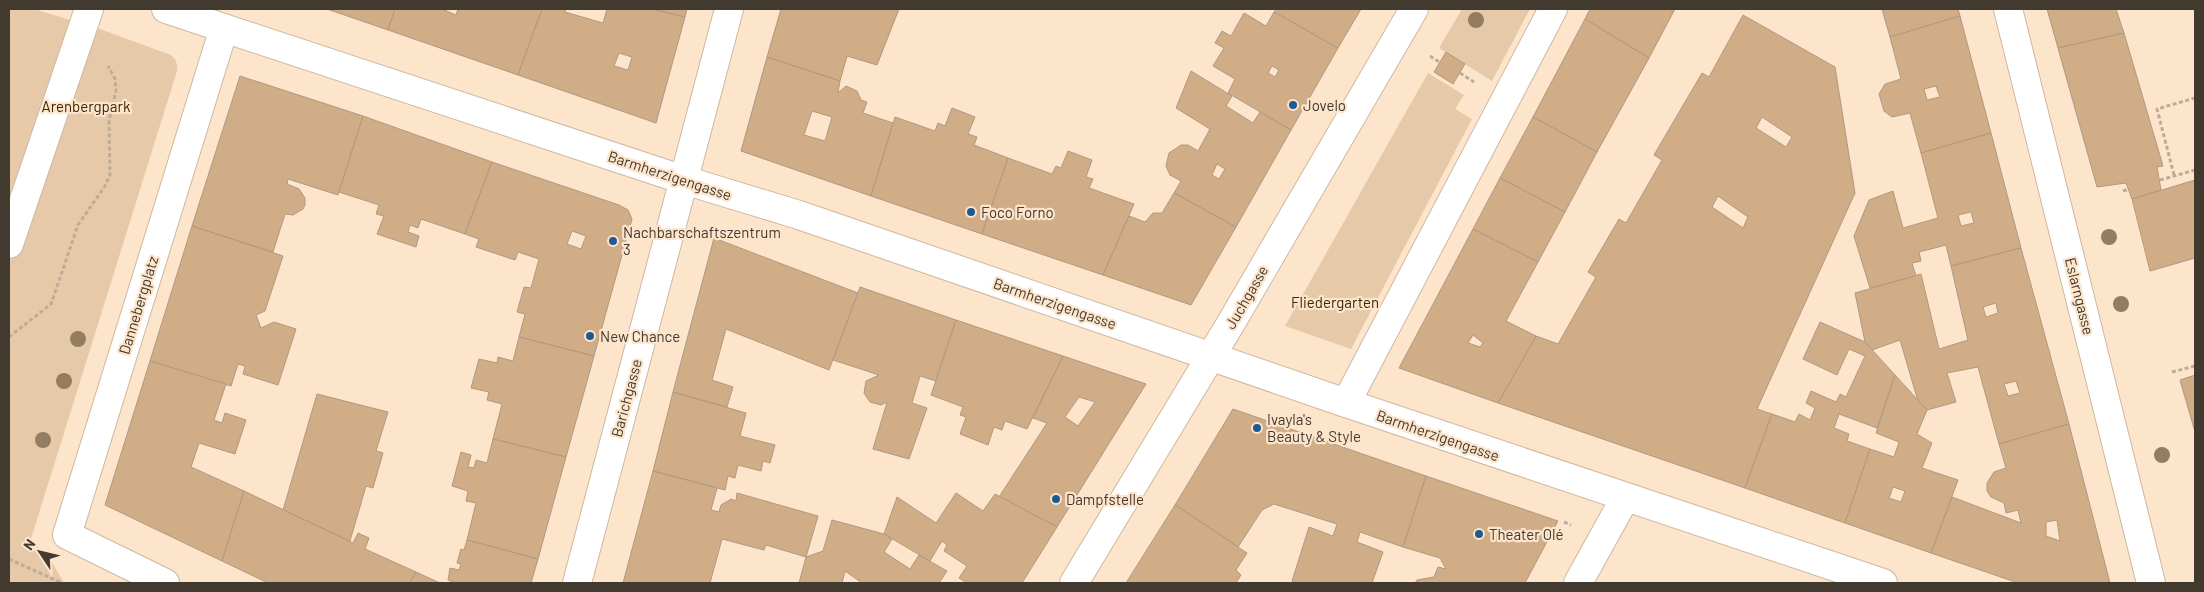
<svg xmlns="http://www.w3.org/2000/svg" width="2204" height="592" font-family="Barlow,sans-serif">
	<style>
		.green { fill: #e6c9a9 }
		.building { fill: #d0ad87; stroke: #af9981; fill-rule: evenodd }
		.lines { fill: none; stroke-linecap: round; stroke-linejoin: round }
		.minor-casing { stroke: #ceb89f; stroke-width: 30 }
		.path { stroke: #bfac98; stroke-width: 3; stroke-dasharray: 4 2.5; stroke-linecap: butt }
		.minor { stroke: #fff; stroke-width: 28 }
		.tree { fill: #937c5f }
		.poi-dot { fill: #205990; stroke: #fde5cc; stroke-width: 2 }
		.labels { text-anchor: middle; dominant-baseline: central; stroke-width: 4.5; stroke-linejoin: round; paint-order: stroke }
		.poi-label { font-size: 15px; fill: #42392f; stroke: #fde5cc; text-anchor: start }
		.park-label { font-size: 15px; fill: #3d2605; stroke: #fde5cc }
		.street-label { font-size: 15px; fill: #42392f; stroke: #fde5cc }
	</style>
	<rect width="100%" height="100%" fill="#fde5cc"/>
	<!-- green -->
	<g class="green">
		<path d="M9,9H34L100,29L171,55C176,59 178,64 177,71L30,542L46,552L64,583H9Z"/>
		<polygon points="1462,9 1530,9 1492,81 1439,48"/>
		<polygon points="1428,73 1464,95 1455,109 1472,119 1351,349 1285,326"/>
	</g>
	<!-- building -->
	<g class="building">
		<polygon points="327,9 395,9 388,30"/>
		<polygon points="395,9 442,9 456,15 458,9 542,9 518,75 388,30"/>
		<path d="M542,9H566L565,12L603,23L607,9H653L685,17L656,123L518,75ZM619,53L632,57L628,70L614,66Z"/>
		<polygon points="653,9 687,9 685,17"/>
		<polygon points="781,9 899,9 877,65 847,56 840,81 767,57"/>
		<polygon points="1276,9 1361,9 1338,48 1274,12"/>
		<polygon points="1590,9 1675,9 1649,58 1585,19"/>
		<polygon points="1882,9 1958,9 1960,16 1890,37"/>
		<polygon points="2047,9 2116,9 2124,33 2058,48"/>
		<path d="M1274,12L1338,48L1291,130L1228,93L1235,79L1213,66L1224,48L1215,43L1222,31L1231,36L1244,13L1266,26ZM1272,66L1279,70L1275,77L1268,73Z"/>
		<path d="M1743,15L1835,67L1855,193L1757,409L1772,414L1745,488L1498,403L1536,336L1558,344L1596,277L1588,272L1619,219L1626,223L1662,160L1654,155L1702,73L1709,77ZM1762,117L1792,137L1786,147L1756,128ZM1718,196L1748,217L1743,228L1712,207Z"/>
		<path d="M1960,16L1991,133L1921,153L1910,113L1892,117L1884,111L1879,94L1885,84L1901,79L1890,37ZM1936,86L1940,97L1927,100L1924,89Z"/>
		<polygon points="1585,19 1649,58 1597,152 1533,117"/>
		<polygon points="2124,33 2163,166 2157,167 2161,190 2132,199 2126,183 2097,187 2058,48"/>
		<polygon points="1446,52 1465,64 1453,84 1434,72"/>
		<path d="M767,57L840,81L838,93L846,86L857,91L861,100L867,102L863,113L893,123L871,196L741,151ZM812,111L832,117L825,141L804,135Z"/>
		<path d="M1191,71L1232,96L1226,106L1253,123L1260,112L1291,130L1236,227L1174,193L1181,181L1170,175L1166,166L1169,153L1181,145H1188L1198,151L1210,129L1176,108ZM1217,164L1225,169L1219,179L1212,175Z"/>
		<polygon points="240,76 363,116 338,195 288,179 287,184 299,189 305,198 305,205 303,209 293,215 285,214 273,252 192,226"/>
		<polygon points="952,108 975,117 968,134 977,137 974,145 1008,158 982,234 871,196 895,117 935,131 938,123 945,126"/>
		<polygon points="363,116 492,162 465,234 421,219 418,228 410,225 408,232 419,236 416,247 377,234 384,216 376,214 379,205 339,192"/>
		<polygon points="1533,117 1597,152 1565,212 1500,178"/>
		<path d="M1991,133L2021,248L1951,266L1946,245L1919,252L1921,261L1912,263L1916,276L1870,288L1854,236L1869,200L1893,191L1903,228L1938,218L1921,153ZM1971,212L1974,223L1961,226L1958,215Z"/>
		<polygon points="1068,151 1092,160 1086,177 1093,179 1089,188 1134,204 1103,275 982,234 1008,158 1052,174 1056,166 1061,168"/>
		<path d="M492,162L619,205L628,210L632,219L594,356L519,337L525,314L517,312L524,287L531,288L539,259L518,252L515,260L476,247L479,239L465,234ZM572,231L586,236L581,249L567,244Z"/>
		<polygon points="1500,178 1565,212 1538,262 1473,229"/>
		<polygon points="2195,180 2195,258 2150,271 2132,199"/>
		<polygon points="1174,193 1236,227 1191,305 1103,275 1129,216 1145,222 1153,213 1162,213"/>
		<polygon points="192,226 283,256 265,311 256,315 261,328 274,322 296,329 278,385 243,374 245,366 238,364 231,386 150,361"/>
		<path d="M1473,229L1538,262L1506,321L1536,336L1498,403L1399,368ZM1473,335L1483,343L1480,347L1468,343Z"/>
		<polygon points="714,238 858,293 829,370 726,329 712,380 733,387 727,407 673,392"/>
		<path d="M2021,248L2069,424L1999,444L1978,367L1947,373L1956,402L1927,410L1918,401L1900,340L1872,350L1865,342L1855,293L1921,274L1939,349L1968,340L1951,266ZM1996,303L1998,313L1986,317L1983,307ZM2016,381L2020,393L2008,396L2004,384Z"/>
		<polygon points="860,287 956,320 936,381 920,376 912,403 927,408 909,459 873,449 887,402 881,405 870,402 864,393 866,381 879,375 833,360"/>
		<polygon points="956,320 1063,356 1027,429 1005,421 1002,430 994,427 988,445 960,434 966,417 960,415 963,407 931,395"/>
		<polygon points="1820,322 1865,342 1895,375 1877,428 1839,414 1834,428 1849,434 1847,441 1870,449 1845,523 1745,488 1772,414 1795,422 1799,414 1810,420 1815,408 1806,403 1811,391 1836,402 1840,394 1846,397 1865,356 1849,349 1837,375 1803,359"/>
		<polygon points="519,337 594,356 566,457 493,439 502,404 487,400 489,392 471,388 479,359 497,363 498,357 513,361"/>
		<path d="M1063,356L1146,384L1057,527L999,497L1047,423L1033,418ZM1079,397L1095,402L1078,426L1065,417Z"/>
		<polygon points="150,361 226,384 214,420 222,423 225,413 246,420 235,454 199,443 191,467 244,491 222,561 105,505"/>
		<path d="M1895,375L1927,410L1917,434L1932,443L1922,468L1958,480L1931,553L1845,523L1870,449L1894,457L1899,442L1876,433ZM1893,487L1905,491L1901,502L1889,498Z"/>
		<polygon points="2195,375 2195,432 2180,380"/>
		<polygon points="673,392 746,413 740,436 775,445 770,463 763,461 761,471 738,465 735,478 728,476 725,490 653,471"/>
		<polygon points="317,394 388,412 376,451 383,453 373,488 366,486 350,541 283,510"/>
		<polygon points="1233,409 1426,476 1403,547 1360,532 1357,542 1383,552 1372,583 1298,583 1292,581 1309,527 1333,536 1337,524 1274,504 1262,510 1238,547 1175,505"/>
		<path d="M2069,424L2110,583H2018L1931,553L1952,497L2021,523L2018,510L2006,513L2004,503L1991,497L1987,491V483L1994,472L2006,468L1999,444ZM2057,520L2060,541L2046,536V522Z"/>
		<polygon points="493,439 566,457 538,559 467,540 476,503 466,501 468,491 452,486 461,452 471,455 468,467 474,468 476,460 487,463"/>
		<polygon points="653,471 717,488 711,510 719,512 721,505 731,499 736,501 737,493 818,516 806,557 766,545 764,550 722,539 710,583 623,583"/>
		<polygon points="1426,476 1558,521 1525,583 1415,583 1417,580 1434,577 1438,567 1446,569 1440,558 1403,547"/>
		<polygon points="244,491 353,543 358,533 369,538 365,549 416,572 410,583 268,583 222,561"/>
		<polygon points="956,493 983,511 995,494 1057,527 1022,583 967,583 959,578 967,566 944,551 947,545 942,541 930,561 884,534 897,497 936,523"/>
		<polygon points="1175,505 1247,553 1236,570 1241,575 1236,583 1126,583"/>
		<polygon points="832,520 884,534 892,539 884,552 910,569 919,555 947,571 939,583 862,583 845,571 842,583 799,583 806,557 823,551"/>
		<polygon points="467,540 538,559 531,583 456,583 448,580 450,568 459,570 461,564 457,563 461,549 464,550"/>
		<polygon points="416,572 440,583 410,583"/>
	</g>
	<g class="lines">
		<!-- minor casing -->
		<g class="minor-casing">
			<g id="minor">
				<polyline points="166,9 684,180 799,215 1346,403 1883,583"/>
				<polyline points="2008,9 2151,583"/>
				<polyline points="9,244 89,9"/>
				<polyline points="1346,403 1553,9"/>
				<polyline points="165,583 67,535 224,28"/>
				<polyline points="577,583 729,9"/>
				<polyline points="1074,583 1231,323 1414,9"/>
				<polyline points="1578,583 1625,498"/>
			</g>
		</g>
		<!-- path -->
		<g class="path">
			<polyline points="1430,56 1439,62"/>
			<polyline points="1460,73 1474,82"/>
			<polyline points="2174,175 2157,109 2195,98"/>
			<polyline points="2160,180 2195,170"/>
			<polyline points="2123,191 2129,189"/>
			<polyline points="9,337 51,304 78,225 105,186 110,175 109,121 116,91 115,79 108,66"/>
			<polyline points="2172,372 2195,366"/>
			<polyline points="1564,522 1571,525"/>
			<polyline points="9,559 62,583"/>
		</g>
		<!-- minor -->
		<use href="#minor" class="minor"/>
	</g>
	<!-- trees -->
	<g class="tree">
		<circle cx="1476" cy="20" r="8"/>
		<circle cx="2109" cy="237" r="8"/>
		<circle cx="2121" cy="304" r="8"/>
		<circle cx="78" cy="339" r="8"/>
		<circle cx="64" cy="381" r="8"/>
		<circle cx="43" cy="440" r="8"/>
		<circle cx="2162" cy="455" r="8"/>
	</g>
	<!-- markers -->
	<g class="poi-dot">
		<circle cx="1293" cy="105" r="5"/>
		<circle cx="971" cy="212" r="5"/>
		<circle cx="613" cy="241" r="5"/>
		<circle cx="590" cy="336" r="5"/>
		<circle cx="1257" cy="428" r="5"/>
		<circle cx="1056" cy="499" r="5"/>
		<circle cx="1479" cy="534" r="5"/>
	</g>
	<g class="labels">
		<!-- poi labels -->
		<g class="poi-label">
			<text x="1303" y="105">Jovelo</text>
			<text x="981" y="212">Foco Forno</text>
			<text x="623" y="232">Nachbarschaftszentrum<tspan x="623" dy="17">3</tspan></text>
			<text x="600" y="336">New Chance</text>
			<text x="1267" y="419">Ivayla's<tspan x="1267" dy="17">Beauty &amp; Style</tspan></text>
			<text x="1066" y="499">Dampfstelle</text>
			<text x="1489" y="534">Theater Olé</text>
		</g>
		<!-- park labels -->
		<g class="park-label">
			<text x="86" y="106">Arenbergpark</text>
			<text x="1335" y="302">Fliedergarten</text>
		</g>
		<!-- street labels -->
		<g class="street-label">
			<text transform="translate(670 175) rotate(18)">Barmherzigengasse</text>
			<text transform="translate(2080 296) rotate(76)">Eslarngasse</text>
			<text transform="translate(1246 297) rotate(-60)">Juchgasse</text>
			<text transform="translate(1055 303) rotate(19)">Barmherzigengasse</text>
			<text transform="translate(138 305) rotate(-73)">Dannebergplatz</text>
			<text transform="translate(626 398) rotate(-75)">Barichgasse</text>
			<text transform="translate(1438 435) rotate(19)">Barmherzigengasse</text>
		</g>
	</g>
	<!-- border -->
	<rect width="2204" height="592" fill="none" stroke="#42392f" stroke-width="20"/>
	<!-- north arrow -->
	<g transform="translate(40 552) rotate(305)" stroke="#fde5cc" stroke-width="4" paint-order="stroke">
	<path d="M0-4L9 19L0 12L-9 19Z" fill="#42392f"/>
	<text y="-8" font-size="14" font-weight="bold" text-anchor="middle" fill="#42392f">N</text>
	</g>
</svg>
